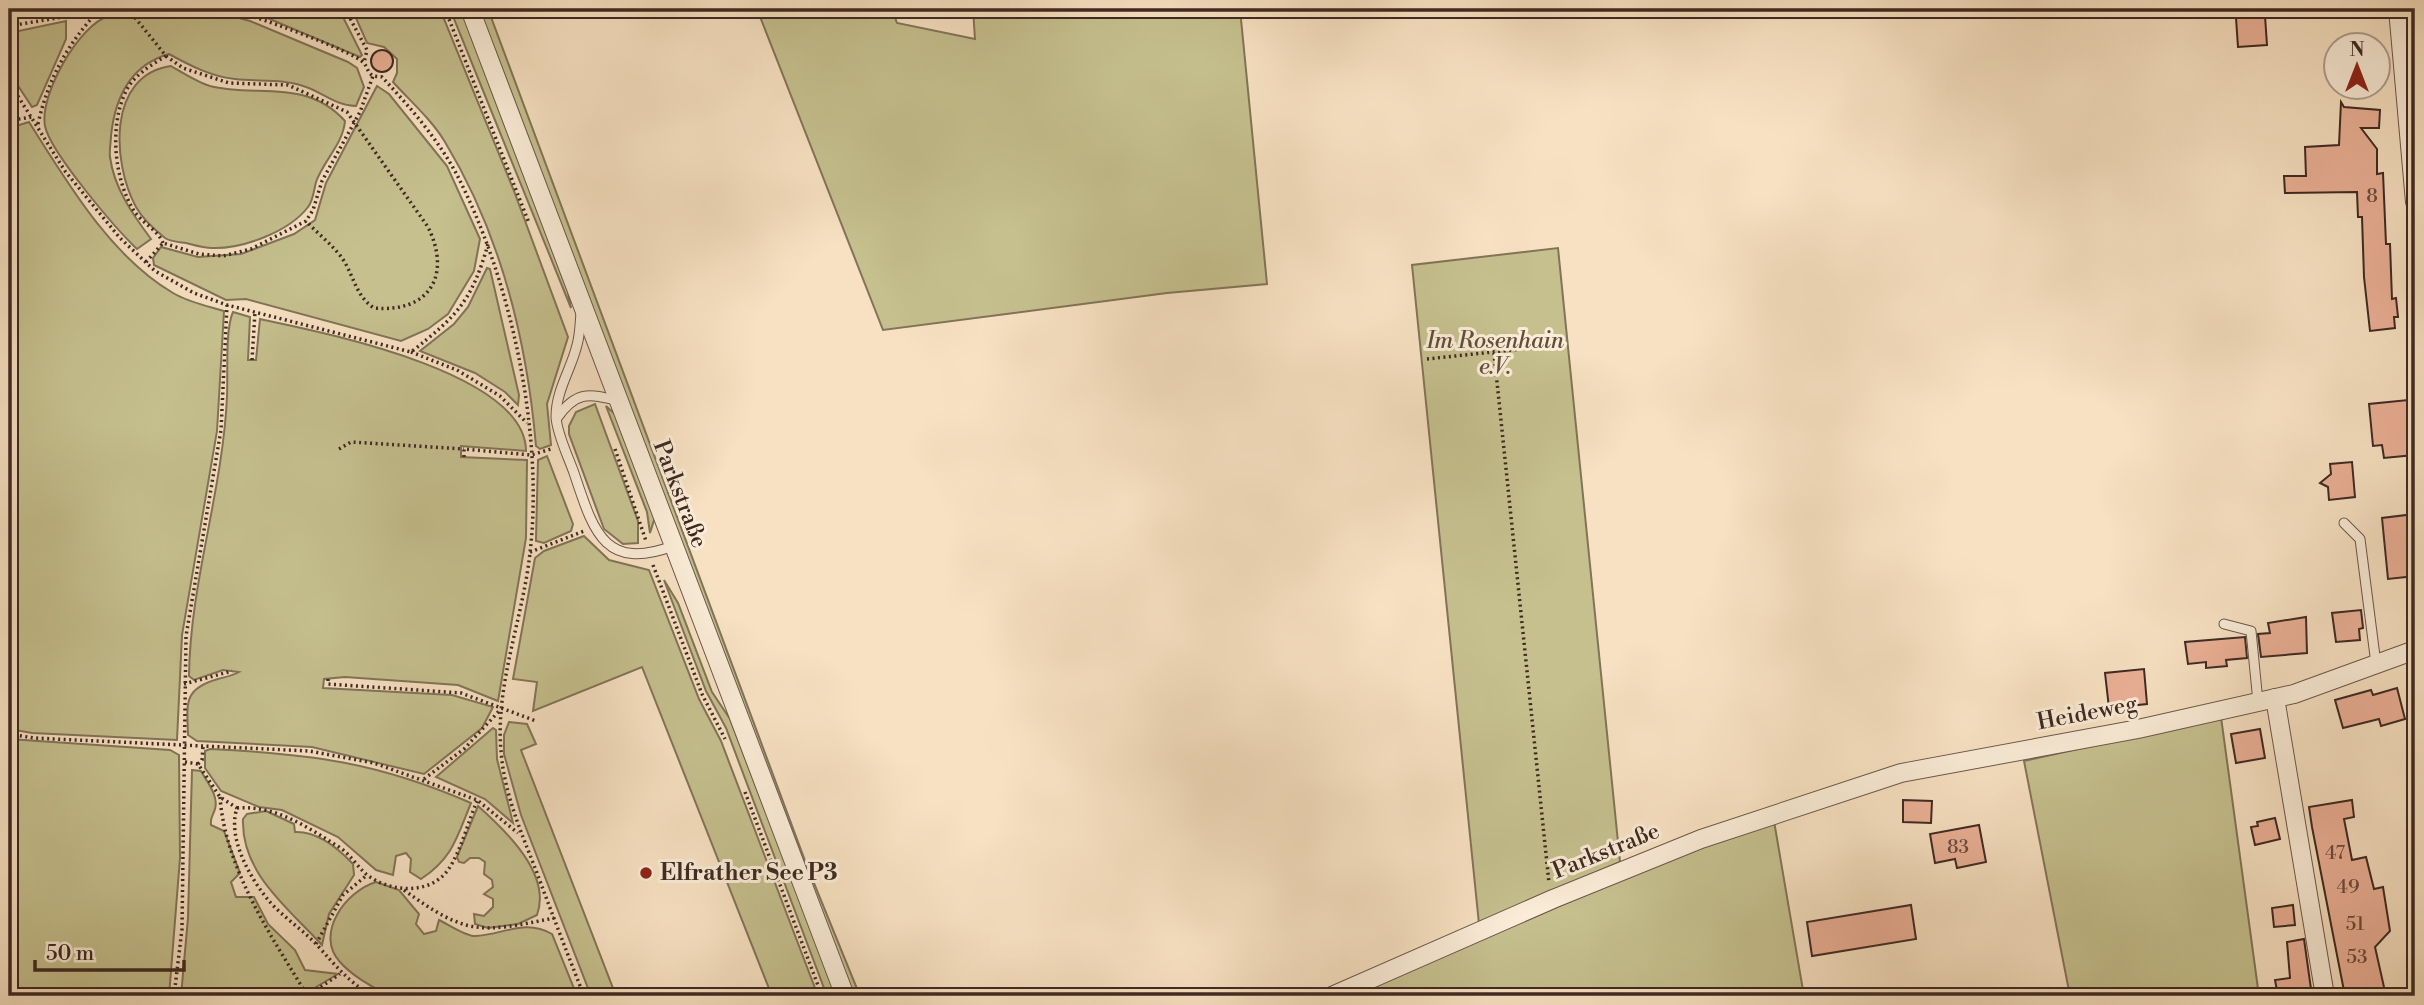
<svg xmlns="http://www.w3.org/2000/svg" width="2424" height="1005" font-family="'Libre Bodoni',serif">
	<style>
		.green { fill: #c5c08e; stroke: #827458; stroke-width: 2 }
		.building { fill: #ebb096; stroke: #3e2922; stroke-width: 2 }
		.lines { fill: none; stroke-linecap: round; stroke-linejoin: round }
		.lane-casing { stroke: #6c574a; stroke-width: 11 }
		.street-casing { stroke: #6c574a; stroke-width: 20 }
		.path { stroke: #3e2922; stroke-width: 3.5; stroke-dasharray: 2 3.5; stroke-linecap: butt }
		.lane { stroke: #faecd7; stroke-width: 9 }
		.street { stroke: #faecd7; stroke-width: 18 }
		.poi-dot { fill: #8f2418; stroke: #faecd7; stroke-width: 2.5 }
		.labels { text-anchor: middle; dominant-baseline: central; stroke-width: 6; stroke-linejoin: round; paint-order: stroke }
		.number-label { font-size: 19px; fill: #694b3f }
		.park-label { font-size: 23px; font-style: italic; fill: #604f3d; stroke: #faecd7 }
		.street-label { font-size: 23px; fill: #3e2922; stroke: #faecd7 }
		.poi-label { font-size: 23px; font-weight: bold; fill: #3e2922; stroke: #faecd7; text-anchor: start }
	</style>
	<rect width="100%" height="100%" fill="#f7e1c2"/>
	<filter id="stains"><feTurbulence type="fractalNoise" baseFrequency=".00286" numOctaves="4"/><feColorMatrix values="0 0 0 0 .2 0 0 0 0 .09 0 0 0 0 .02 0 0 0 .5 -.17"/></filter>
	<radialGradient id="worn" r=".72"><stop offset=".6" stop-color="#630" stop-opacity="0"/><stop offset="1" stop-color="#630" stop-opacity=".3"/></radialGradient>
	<!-- green -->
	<g class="green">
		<polygon points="246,9 339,9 362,55 360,57"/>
		<path d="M352,9H440L514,191L568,337L547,404L551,445L540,449L536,446C527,341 500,233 445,142C432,120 410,101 393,82L397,73V59L384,47L367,43Z"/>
		<polygon points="450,9 462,9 568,292 571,308"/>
		<polygon points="478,9 488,9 807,866 860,996 852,996"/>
		<polygon points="757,9 892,9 897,23 975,39 973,9 1240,9 1267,284 1167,293 883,330"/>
		<path d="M178,12L221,13L250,21L348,62L357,68L364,87L356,106C337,106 323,93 306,87C283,78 259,82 235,79C212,77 189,65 169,54C130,65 115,97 111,136C111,142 109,151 110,157C114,188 133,215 151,239L137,249C116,229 50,152 45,126C39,96 79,24 109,16C129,10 157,13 178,12Z"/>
		<polygon points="66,21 66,39 37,105 32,107 9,72 9,33"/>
		<path d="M171,66C183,73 197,82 210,86C258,98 306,78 345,121C343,144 324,160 316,182C314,190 313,201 308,207C289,232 242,249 212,248C203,248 194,245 186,243C179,242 171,242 165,238C155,230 142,218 136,207C112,163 107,75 171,66Z"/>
		<polygon points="377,86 389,94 447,166 480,239 474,271 448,314 428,329 401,341 246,299 226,300 154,265 153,258 161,247 198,257 241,254 294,234 315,220 326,183"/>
		<path d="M29,122C67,182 110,256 173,293C188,302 207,306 224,311L217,431L182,635L177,740L32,733L9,729V128Z"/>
		<polygon points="1558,248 1620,862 1479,924 1412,265"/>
		<polygon points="487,268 490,269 519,395 518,405 505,392 475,373 420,351 454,324 468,307"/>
		<path d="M233,312L250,317L248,360H256L260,319C321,332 526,372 526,451L461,446V457L527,460L526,538L498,701L458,685L345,677L324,679L323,688L452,695L493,707L482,728L424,774L312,747L197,741L188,735C187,703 183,689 218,679C225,677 232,676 239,672L223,670L194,680L189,676C190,582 223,491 227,396C228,375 225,329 233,312Z"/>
		<polygon points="595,404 638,521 638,543 623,544 604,529 569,434 569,426 576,412"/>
		<polygon points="606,406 618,417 655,517 650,533 647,512"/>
		<polygon points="547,456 573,524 571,531 544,543 536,541 536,538 538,460"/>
		<polygon points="584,536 609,560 649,570 699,699 721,741 818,996 772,996 642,667 533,711 537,682 513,679 535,558 544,551"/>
		<polygon points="664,580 678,603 712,692 730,719 837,996 827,996 726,728 706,691"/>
		<polygon points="2221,717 2259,996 2070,996 2024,761"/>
		<polygon points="509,722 527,724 536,744 521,750 616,996 591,996 521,815 504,754 504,735"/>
		<polygon points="493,728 496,730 497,759 513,823 485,799 436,777"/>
		<polygon points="9,739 170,750 179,755 180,858 169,996 9,996"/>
		<path d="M210,749C311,754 377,762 471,803C457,837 453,858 421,879L410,872L411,859L406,853L396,856L393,875L376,870L338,837L282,810L259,807L221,791L205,768V751Z"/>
		<path d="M192,770L201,771C207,782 219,796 215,809C213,816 210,817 211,825L224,831L240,873L231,882L236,897H254L268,924L295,950L305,970L338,974L301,996H181L188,918Z"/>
		<path d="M478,806C505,830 552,874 537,915L518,924L488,928L475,924L474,914L484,916L493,907V899L484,894L493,887L492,880L484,874L485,862L479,858H470L464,863L459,862L457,857Z"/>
		<path d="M266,811L294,824L295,832C318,831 338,848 353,864L354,875L329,914L322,945C288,908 241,873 243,819L247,814Z"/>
		<polygon points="1774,821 1804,996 1350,996 1697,847"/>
		<path d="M376,882L399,890L419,914L416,924L424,934L436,931L439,920C448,924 465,936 475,936C503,935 525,918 552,934L577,996H389C373,987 352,976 340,962C314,934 346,891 376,882Z"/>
	</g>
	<!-- building -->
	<g class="building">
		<polygon points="2265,16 2267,45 2238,47 2236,18"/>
		<circle cx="382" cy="61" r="11"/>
		<polygon points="2341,102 2344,107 2380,110 2379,128 2361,128 2377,149 2377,174 2383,173 2386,244 2390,244 2392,299 2396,298 2398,317 2394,317 2395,328 2370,331 2364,277 2362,217 2358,217 2357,192 2285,193 2284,176 2306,176 2305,147 2339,145"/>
		<polygon points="2408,400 2414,455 2384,458 2382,445 2373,446 2369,404"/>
		<polygon points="2352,462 2355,497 2329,500 2328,487 2320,483 2331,474 2330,464"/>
		<polygon points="2415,514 2415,576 2388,579 2382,518"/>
		<polygon points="2361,610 2363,628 2359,629 2360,640 2336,642 2332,613"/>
		<polygon points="2306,617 2307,653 2261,657 2258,634 2270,633 2268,623"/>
		<polygon points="2245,637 2247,658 2226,660 2227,666 2206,668 2206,662 2188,664 2185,642"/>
		<polygon points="2144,669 2147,704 2109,708 2105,673"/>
		<polygon points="2397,688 2405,719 2381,726 2379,719 2343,728 2335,700 2371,690 2373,695"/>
		<polygon points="2260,729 2265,758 2236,763 2231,734"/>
		<polygon points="1903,800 1932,801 1931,823 1903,822"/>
		<polygon points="2352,800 2354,817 2344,819 2352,860 2366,857 2374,889 2383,887 2390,931 2375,947 2386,996 2345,996 2312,827 2309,807"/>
		<polygon points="2275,818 2280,839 2255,845 2251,827 2258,826 2257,822"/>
		<polygon points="1979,825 1986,862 1957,868 1955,859 1935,863 1930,834"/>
		<polygon points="1911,905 1916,939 1812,956 1807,922"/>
		<polygon points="2293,905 2295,925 2274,927 2272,908"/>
		<polygon points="2304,939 2312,996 2278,996 2275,980 2290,978 2287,942"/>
	</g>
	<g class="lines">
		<!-- lane casing -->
		<g class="lane-casing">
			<g id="lane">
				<polyline points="2400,36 2415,36"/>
				<path d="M581,313C580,323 580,335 577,345C571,370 556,390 556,417C557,434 568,456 574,473C593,529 603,572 673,546"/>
				<path d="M557,418C576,391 588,393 619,401"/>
				<polyline points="2344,523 2360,539 2376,664"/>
				<polyline points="2224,624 2251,631 2258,702"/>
				<polyline points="2410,652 2415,676"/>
			</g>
		</g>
		<!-- street casing -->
		<g class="street-casing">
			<g id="street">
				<polyline points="470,9 845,996"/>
				<polyline points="2398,9 2415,202"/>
				<polyline points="2275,698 2325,996"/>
				<polyline points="1332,996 1553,899 1701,839 1901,773 2138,729 2294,694 2415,650"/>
			</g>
		</g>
		<!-- path -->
		<g class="path">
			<path d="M128,9L166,56L183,68L229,83L288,85L347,112L428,227C452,276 429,313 374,308C353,294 354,271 338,253C328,241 316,232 306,221"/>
			<path d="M228,9C247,13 354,51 364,63C368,68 367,72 373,76L382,77C409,106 437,138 456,173C511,279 544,433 530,553C523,618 495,685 501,751C504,794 522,834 537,873C552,914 568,955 584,996"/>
			<polyline points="345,9 367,50 364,63"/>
			<polyline points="445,9 529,223"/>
			<polyline points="9,26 111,9"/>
			<path d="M9,82L65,171L120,238L155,271L194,293L227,305L411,352C457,316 472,301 488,244"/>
			<polyline points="13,120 32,117"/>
			<path d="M38,124C48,79 67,45 98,11"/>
			<path d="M163,243C158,230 142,223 134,211C114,179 109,126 126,91C134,75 151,65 166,56"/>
			<polyline points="146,262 163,243 199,254 223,256 251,249 306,221 313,210 322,181 360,112 373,76"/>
			<polyline points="411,352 457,370 500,396 527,423"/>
			<polyline points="1494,353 1549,883"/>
			<polyline points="1427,359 1559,345"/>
			<polyline points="252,360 255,312"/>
			<polyline points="339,449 351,442 464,449"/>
			<polyline points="615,449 646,541"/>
			<polyline points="464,457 464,449 531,455 551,449"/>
			<polyline points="530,552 584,531"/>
			<polyline points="653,565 702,694 725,739"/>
			<polyline points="328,679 328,684 461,693 536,721"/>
			<polyline points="184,684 232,671"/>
			<polyline points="9,734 34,738 309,751 374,763 477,800 518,833"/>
			<path d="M185,762L198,764L220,797L237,808C227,838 250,878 269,901C283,917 302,929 317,945C336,966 346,979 371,996"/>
			<polyline points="198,764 202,760 203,747"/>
			<polyline points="424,779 464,749 500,710"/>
			<polyline points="745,792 822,996"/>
			<path d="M220,797C225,868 271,936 307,995"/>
			<path d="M237,808C276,805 307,827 339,847C350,854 356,865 366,874C388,892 429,896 448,870C461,851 468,822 477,801"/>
			<path d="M404,890C467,936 480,933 554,918"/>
			<polyline points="316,944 343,895 367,875"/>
			<polyline points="174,996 182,929 186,636 221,430 227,305"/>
			<polyline points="307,996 340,974"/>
		</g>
		<!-- lane -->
		<use href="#lane" class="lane"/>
		<!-- street -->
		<use href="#street" class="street"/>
	</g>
	<!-- markers -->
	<circle class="poi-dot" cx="646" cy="873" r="7"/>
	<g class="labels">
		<!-- number labels -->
		<g class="number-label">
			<text x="2372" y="196">8</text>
			<text x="1958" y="847">83</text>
			<text x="2335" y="853">47</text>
			<text x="2348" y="887">49</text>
			<text x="2355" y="924">51</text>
			<text x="2357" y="957">53</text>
		</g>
		<!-- park labels -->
		<g class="park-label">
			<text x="1495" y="341">Im Rosenhain<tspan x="1495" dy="26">e.V.</tspan></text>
		</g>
		<!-- street labels -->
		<g class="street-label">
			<text transform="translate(680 494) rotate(69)">Parkstraße</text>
			<text transform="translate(2087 713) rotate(-11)">Heideweg</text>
			<text transform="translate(1606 851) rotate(-22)">Parkstraße</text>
		</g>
		<!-- poi labels -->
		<g class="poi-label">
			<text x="660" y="873">Elfrather See P3</text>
		</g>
	</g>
	<!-- margin -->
	<rect width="2424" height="1005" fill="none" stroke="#f7e1c2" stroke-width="35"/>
	<rect x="10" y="10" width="2403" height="984" fill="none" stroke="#3e2922" stroke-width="3.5"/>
	<rect x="18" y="18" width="2389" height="970" fill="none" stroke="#3e2922" stroke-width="2"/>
	<!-- north arrow -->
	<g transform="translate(2357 66)"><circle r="33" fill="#faecd7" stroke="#af9e8f" stroke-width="2"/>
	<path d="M0-5L12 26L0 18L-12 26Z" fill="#8f2418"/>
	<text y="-10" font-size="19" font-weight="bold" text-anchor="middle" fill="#3e2922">N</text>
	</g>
	<!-- scale -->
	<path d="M35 960v10h149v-10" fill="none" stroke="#3e2922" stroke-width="3.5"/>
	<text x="46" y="960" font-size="21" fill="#3e2922" stroke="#faecd7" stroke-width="5" paint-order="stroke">50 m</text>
	<rect width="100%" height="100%" filter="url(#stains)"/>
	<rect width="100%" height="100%" fill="url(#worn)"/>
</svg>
